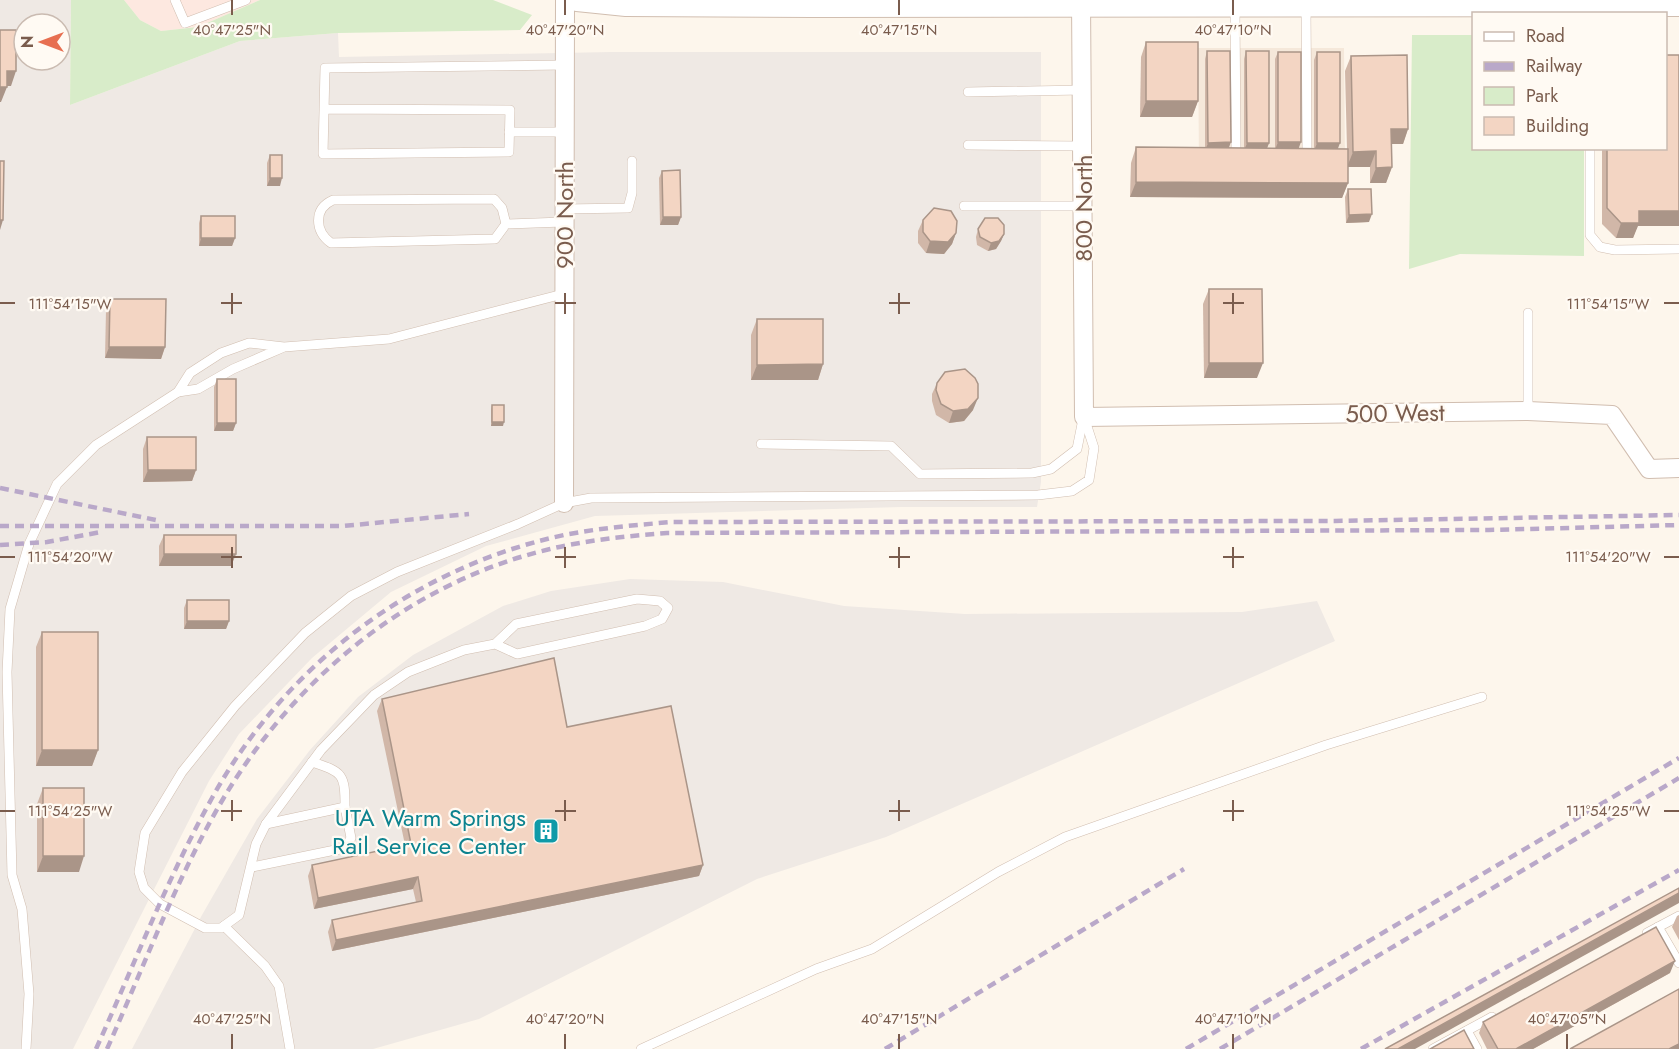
<svg xmlns="http://www.w3.org/2000/svg" width="1679" height="1049" font-family="Jost,sans-serif">
	<style>
		.residential { fill: #f5e8da }
		.commercial { fill: #fde8e0 }
		.industrial { fill: #efe9e4; fill-rule: evenodd }
		.green { fill: #d8ecc9 }
		.lines { fill: none; stroke-linecap: round; stroke-linejoin: round }
		.service-casing { stroke: #d1beb0; stroke-width: 10 }
		.minor-casing { stroke: #d1beb0; stroke-width: 20 }
		.tertiary-casing { stroke: #d1beb0; stroke-width: 24 }
		.service { stroke: #fff; stroke-width: 9 }
		.minor { stroke: #fff; stroke-width: 18 }
		.tertiary { stroke: #fff; stroke-width: 22 }
		.rail { stroke: #b9a8c9; stroke-width: 4.5; stroke-dasharray: 9 6; stroke-linecap: butt }
		.wall { fill: #d1b7a8 }
		.shaded-wall { fill: #aa9588 }
		.building { fill: #f3d5c3; stroke: #aa9588; stroke-width: 1.5 }
		.ticks { fill: none; stroke: #7a5c4d; stroke-width: 2 }
		.labels { text-anchor: middle; dominant-baseline: central; stroke-width: 4.5; stroke-linejoin: round; paint-order: stroke }
		.street-label { font-size: 24px; fill: #7a5c4d; stroke: #fffaf3 }
		.culture-label { font-size: 24px; fill: #0d838f; stroke: #fffaf3; text-anchor: end }
		.ticks-label { font-size: 15px; text-anchor: middle; fill: #7a5c4d; stroke: #fffaf3; stroke-width: 4.5; stroke-linejoin: round; paint-order: stroke }
	</style>
	<rect width="100%" height="100%" fill="#fdf6ec"/>
	<!-- residential -->
	<polygon class="residential" points="1198,48 1344,48 1345,163 1199,163"/>
	<!-- commercial -->
	<polygon class="commercial" points="124,0 260,0 198,27 161,31 140,20"/>
	<!-- industrial -->
	<g class="industrial">
		<path d="M0,0H71L70,105L240,41L338,33L339,57L611,52H1041V482L1037,507H901L595,516L486,546L391,592L312,658L239,734L209,781L73,1049H0ZM24,24H60V60H24Z"/>
		<polygon points="630,579 723,582 844,606 965,614 1242,612 1317,601 1335,641 886,837 757,879 479,1019 373,1049 132,1049 202,915 257,819 310,750 358,697 413,655 503,606 551,591"/>
	</g>
	<!-- green -->
	<g class="green">
		<polygon points="71,0 124,0 140,20 161,31 198,27 260,0 493,0 532,15 520,30 338,33 240,41 70,105"/>
		<polygon points="1412,35 1473,35 1474,148 1584,149 1584,256 1460,254 1409,269"/>
	</g>
	<g class="lines">
		<!-- service casing -->
		<g class="service-casing">
			<g id="service">
				<polyline points="175,0 185,23 246,0"/>
				<polyline points="1306,5 1307,149"/>
				<polyline points="1235,6 1236,150"/>
				<polyline points="968,92 1082,90"/>
				<polyline points="324,109 510,110 509,152 323,154 325,68 564,65"/>
				<polyline points="509,132 564,132"/>
				<polyline points="968,145 1082,146"/>
				<polyline points="1590,148 1590,235 1600,247 1615,250 1679,249"/>
				<polyline points="964,206 1083,206"/>
				<polyline points="564,209 628,208 632,193 632,161"/>
				<path d="M506,224L502,208L494,199L333,200C313,209 315,231 331,243L495,239L506,224L563,222"/>
				<polyline points="1528,313 1528,411"/>
				<polyline points="284,347 233,369 198,389 178,392 190,373 221,353 249,343 284,347 389,339 563,294"/>
				<polyline points="761,444 891,446 920,474 1032,473 1051,469 1077,449 1083,419"/>
				<polyline points="495,644 517,654 645,626 662,619 668,608 660,601 637,599 516,624 495,644 464,650 408,672 374,695 321,750 266,824 256,844 239,915 221,928 205,928 160,904 144,888 139,872 145,833 182,772 235,706 305,633 351,596 397,572 518,524 564,503 591,498 1038,495 1072,491 1089,480 1094,448 1084,417"/>
				<path d="M312,762C343,772 345,774 345,807"/>
				<polyline points="252,867 340,849 347,845 351,838 345,807 266,824"/>
				<polyline points="224,926 265,966 279,986 290,1049"/>
				<polyline points="1658,927 1679,963"/>
				<polyline points="1647,933 1679,916"/>
				<polyline points="1467,1031 1477,1049"/>
				<polyline points="26,1049 29,994 22,909 12,875 7,672 10,609 29,544 57,484 96,445 178,392"/>
				<polyline points="641,1049 816,969 872,949 998,872 1065,837 1326,745 1482,697"/>
				<polyline points="1433,1049 1492,1017"/>
			</g>
		</g>
		<!-- minor casing -->
		<g class="minor-casing">
			<g id="minor">
				<polyline points="1081,0 1084,417 1528,411 1612,415 1649,469 1679,468"/>
				<polyline points="564,503 565,0"/>
			</g>
		</g>
		<!-- tertiary casing -->
		<g class="tertiary-casing">
			<polyline id="tertiary" points="577,0 626,5 813,6 1679,5"/>
		</g>
		<!-- service -->
		<use href="#service" class="service"/>
		<!-- minor -->
		<use href="#minor" class="minor"/>
		<!-- tertiary -->
		<use href="#tertiary" class="tertiary"/>
		<!-- rail -->
		<g class="rail">
			<polyline points="0,488 156,520"/>
			<polyline points="0,526 343,526 469,514"/>
			<polyline points="0,545 47,542 101,532"/>
			<path d="M96,1049C134,965 167,879 212,798C286,664 415,567 564,535C600,528 636,525 672,522L1335,521L1679,515"/>
			<path d="M107,1049C145,964 178,874 226,794C299,674 412,582 550,549C588,540 627,536 667,533L1489,530L1679,525"/>
			<polyline points="885,1049 1184,869"/>
			<polyline points="1186,1049 1679,758"/>
			<polyline points="1220,1049 1679,778"/>
			<polyline points="1361,1049 1679,870"/>
		</g>
	</g>
	<!-- wall -->
	<g class="wall">
		<polygon points="1146,42 1198,101 1192,117 1140,117 1141,57"/>
		<polygon points="1207,51 1228,148 1244,148 1244,59 1246,51 1269,143 1267,148 1275,148 1275,59 1278,52 1299,149 1314,149 1314,60 1317,52 1338,149 1347,149 1345,71 1351,56 1408,129 1403,144 1392,144 1392,167 1386,183 1370,183 1370,167 1348,167 1348,183 1342,198 1130,197 1131,163 1136,147 1205,148 1205,59"/>
		<polygon points="1602,148 1665,148 1633,238 1616,238 1602,224"/>
		<polygon points="270,155 280,186 267,186 267,163"/>
		<polygon points="662,171 681,217 678,225 660,225 659,178"/>
		<polygon points="1348,189 1369,222 1346,223 1345,197"/>
		<polygon points="201,216 235,238 232,246 199,246 199,223"/>
		<polygon points="923,220 956,233 952,244 944,254 926,253 918,243 918,231"/>
		<polygon points="978,229 1004,234 1001,241 996,249 988,251 977,245 976,237"/>
		<polygon points="1209,289 1257,378 1204,378 1203,304"/>
		<polygon points="110,299 165,347 161,359 105,358 106,310"/>
		<polygon points="757,319 823,364 818,380 751,380 751,335"/>
		<polygon points="217,379 236,423 233,431 214,431 214,387"/>
		<polygon points="937,383 973,410 964,421 949,423 936,415 932,401 932,394"/>
		<polygon points="492,405 503,426 491,426 491,409"/>
		<polygon points="147,437 196,470 192,481 143,482 143,449"/>
		<polygon points="164,535 236,554 231,566 159,566 159,546"/>
		<polygon points="187,600 229,621 226,629 184,629 184,608"/>
		<polygon points="42,632 98,750 92,766 36,766 36,647"/>
		<polygon points="382,699 567,727 703,865 699,876 332,951 328,932 332,920 416,902 413,889 314,909 308,876 312,865 405,845 377,711"/>
		<polygon points="43,788 79,872 37,872 37,804"/>
		<polygon points="1679,915 1679,940 1672,927 1677,916"/>
		<polygon points="1670,973 1533,1049 1487,1049 1479,1033 1483,1022"/>
	</g>
	<!-- shaded-wall -->
	<g class="shaded-wall">
		<polygon points="7,71 16,71 11,86 1,86"/>
		<polygon points="0,87 7,87 1,102 0,102"/>
		<polygon points="1146,101 1198,101 1192,117 1140,117"/>
		<polygon points="1391,129 1408,129 1403,144 1386,144"/>
		<polygon points="1231,142 1228,150 1205,151 1208,143"/>
		<polygon points="1278,142 1301,142 1298,150 1275,150"/>
		<polygon points="1247,143 1269,143 1266,151 1244,151"/>
		<polygon points="1317,143 1340,143 1337,151 1314,151"/>
		<polygon points="1376,151 1370,167 1347,167 1353,152"/>
		<polygon points="1392,167 1386,183 1370,183 1376,168"/>
		<polygon points="270,178 282,178 280,186 267,186"/>
		<polygon points="1136,182 1348,183 1342,198 1130,197"/>
		<polygon points="1639,211 1679,211 1679,226 1638,226 1633,238 1616,238 1621,223"/>
		<polygon points="1372,214 1369,222 1346,223 1349,215"/>
		<polygon points="663,217 681,217 678,225 660,225"/>
		<polygon points="0,220 3,220 0,230"/>
		<polygon points="956,233 952,244 944,254 926,253 930,241"/>
		<polygon points="1004,234 1001,241 996,249 988,251 991,243"/>
		<polygon points="201,238 235,238 232,246 199,246"/>
		<polygon points="109,347 165,347 161,359 105,358"/>
		<polygon points="1209,363 1263,363 1257,378 1204,378"/>
		<polygon points="823,364 818,380 751,380 757,365"/>
		<polygon points="978,398 973,410 964,421 949,423 953,411"/>
		<polygon points="492,422 504,422 503,426 491,426"/>
		<polygon points="217,423 236,423 233,431 214,431"/>
		<polygon points="148,470 196,470 192,481 143,482"/>
		<polygon points="164,554 236,554 231,566 159,566"/>
		<polygon points="187,621 229,621 226,629 184,629"/>
		<polygon points="42,750 98,750 92,766 36,766"/>
		<polygon points="43,856 84,856 79,872 37,872"/>
		<polygon points="703,865 699,876 332,951 336,940"/>
		<polygon points="418,877 413,889 314,909 318,898"/>
		<polygon points="1679,893 1679,903 1415,1049 1398,1049"/>
		<polygon points="1675,961 1670,973 1533,1049 1516,1049"/>
		<polygon points="1679,1044 1679,1049 1669,1049"/>
	</g>
	<!-- building -->
	<g class="building">
		<polygon points="0,30 16,30 16,71 7,71 7,87 0,87"/>
		<rect x="1146" y="42" width="52" height="59"/>
		<polygon points="1207,51 1230,51 1231,142 1208,143"/>
		<polygon points="1246,51 1269,51 1269,143 1247,143"/>
		<rect x="1278" y="52" width="23" height="90"/>
		<rect x="1317" y="52" width="23" height="91"/>
		<polygon points="1407,55 1408,129 1391,129 1392,167 1376,168 1376,151 1353,152 1351,56"/>
		<polygon points="1665,55 1679,55 1679,211 1639,211 1639,223 1621,223 1607,208 1607,148 1665,148"/>
		<polygon points="1136,147 1348,149 1348,183 1136,182"/>
		<rect x="270" y="155" width="12" height="23"/>
		<polygon points="0,161 4,161 3,220 0,220"/>
		<polygon points="680,170 681,217 663,217 662,171"/>
		<polygon points="1348,189 1371,189 1372,214 1349,215"/>
		<polygon points="934,208 951,211 957,221 956,233 948,242 930,241 923,232 923,220"/>
		<rect x="201" y="216" width="34" height="22"/>
		<polygon points="985,218 998,218 1004,225 1004,234 999,241 991,243 980,237 978,229"/>
		<polygon points="1209,289 1262,289 1263,363 1209,363"/>
		<polygon points="110,299 166,299 165,347 109,347"/>
		<polygon points="757,319 823,319 823,364 757,365"/>
		<polygon points="965,369 975,378 978,384 978,398 968,409 953,411 941,404 936,390 937,383 945,372"/>
		<rect x="217" y="379" width="19" height="44"/>
		<rect x="492" y="405" width="12" height="17"/>
		<polygon points="147,437 196,437 196,470 148,470"/>
		<rect x="164" y="535" width="72" height="19"/>
		<rect x="187" y="600" width="42" height="21"/>
		<rect x="42" y="632" width="56" height="118"/>
		<polygon points="554,658 567,727 671,706 703,865 336,940 332,920 422,901 418,877 318,898 312,865 411,844 382,699"/>
		<rect x="43" y="788" width="41" height="68"/>
		<polygon points="1679,888 1679,893 1398,1049 1385,1049"/>
		<polygon points="1656,927 1675,961 1516,1049 1498,1049 1483,1022"/>
		<polygon points="1679,989 1679,1044 1669,1049 1570,1049"/>
		<polygon points="1464,1030 1474,1049 1430,1049"/>
	</g>
	<!-- ticks -->
	<path class="ticks" d="M232,0V15M565,0V15M899,0V15M1233,0V15M232,293V314M565,293V314M899,293V314M1233,293V314M0,303H15M221,303H242M555,303H576M889,303H910M1223,303H1244M1664,303H1679M232,547V568M565,547V568M899,547V568M1233,547V568M0,557H15M221,557H242M555,557H576M889,557H910M1223,557H1244M1664,557H1679M232,800V821M565,800V821M899,800V821M1233,800V821M0,811H15M221,811H242M555,811H576M889,811H910M1223,811H1244M1664,811H1679M232,1034V1049M565,1034V1049M899,1034V1049M1233,1034V1049M1567,1034V1049"/>
	<!-- icons -->
	<defs>
		<g id="building-square" transform="scale(1.35)"><rect x="-9" y="-9" width="18" height="18" rx="4" fill="#0f9aa8" stroke="#fffaf3"/><path d="M-4-6H4V6H1V3H-1V6H-4ZM-2.5-4.3h1.7v1.8h-1.7ZM.8-4.3h1.7v1.8H.8ZM-2.5-1h1.7V.8h-1.7ZM.8-1h1.7V.8H.8Z" fill="#fff"/></g>
	</defs>
	<g fill-rule="evenodd">
		<use href="#building-square" x="546" y="831"/>
	</g>
	<g class="labels">
		<!-- street labels -->
		<g class="street-label">
			<text transform="translate(1083 208) rotate(-90)">800 North</text>
			<text transform="translate(564 215) rotate(-90)">900 North</text>
			<text transform="translate(1395 413) rotate(-1)">500 West</text>
		</g>
		<!-- culture labels -->
		<g class="culture-label">
			<text x="526" y="817">UTA Warm Springs<tspan x="526" dy="28">Rail Service Center</tspan></text>
		</g>
	</g>
	<g class="ticks-label">
		<text x="232" y="35">40°47'25"N</text>
		<text x="565" y="35">40°47'20"N</text>
		<text x="899" y="35">40°47'15"N</text>
		<text x="1233" y="35">40°47'10"N</text>
		<text x="1608" y="309">111°54'15"W</text>
		<text x="70" y="309">111°54'15"W</text>
		<text x="1608" y="562">111°54'20"W</text>
		<text x="70" y="562">111°54'20"W</text>
		<text x="1608" y="816">111°54'25"W</text>
		<text x="70" y="816">111°54'25"W</text>
		<text x="232" y="1024">40°47'25"N</text>
		<text x="565" y="1024">40°47'20"N</text>
		<text x="899" y="1024">40°47'15"N</text>
		<text x="1233" y="1024">40°47'10"N</text>
		<text x="1567" y="1024">40°47'05"N</text>
	</g>
	<!-- legend -->
	<rect x="1472" y="12" width="195" height="138" fill="#fffaf3" stroke="#cabbb1" stroke-width="1.5"/>
	<rect x="1484" y="32" width="30" height="9" fill="#ffffff" stroke="#cabbb1" stroke-width="1.5"/>
	<text x="1526" y="42" font-size="18" fill="#7a5c4d">Road</text>
	<rect x="1484" y="62" width="30" height="9" fill="#b9a8c9" stroke="#cabbb1" stroke-width="1.5"/>
	<text x="1526" y="72" font-size="18" fill="#7a5c4d">Railway</text>
	<rect x="1484" y="87" width="30" height="18" fill="#d8ecc9" stroke="#cabbb1" stroke-width="1.5"/>
	<text x="1526" y="102" font-size="18" fill="#7a5c4d">Park</text>
	<rect x="1484" y="117" width="30" height="18" fill="#f3d5c3" stroke="#cabbb1" stroke-width="1.5"/>
	<text x="1526" y="132" font-size="18" fill="#7a5c4d">Building</text>
	<!-- north arrow -->
	<g transform="translate(42 42) rotate(270)"><circle r="28" fill="#fffaf3" stroke="#cabbb1" stroke-width="1.5"/>
	<path d="M0-4.5L10 22L0 15L-10 22Z" fill="#e76f51"/>
	<text y="-9" font-size="16" font-weight="bold" text-anchor="middle" fill="#7a5c4d">N</text>
	</g>
</svg>
